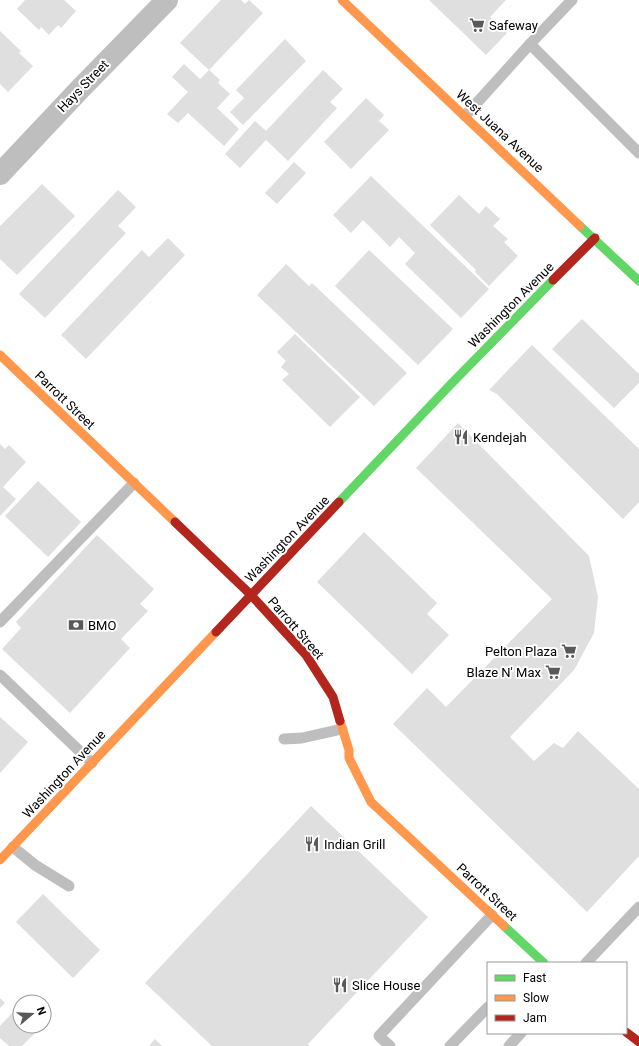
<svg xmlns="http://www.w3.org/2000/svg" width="639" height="1046" font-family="Roboto,sans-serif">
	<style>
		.building { fill: #dfdfdf }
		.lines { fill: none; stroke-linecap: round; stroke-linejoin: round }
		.lane { stroke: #bebebe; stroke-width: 11 }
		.street { stroke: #bebebe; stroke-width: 22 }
		.fast { stroke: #63d668; stroke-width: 9 }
		.slow { stroke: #ff974d; stroke-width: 9 }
		.jam { stroke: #b3261e; stroke-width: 9 }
		.labels { text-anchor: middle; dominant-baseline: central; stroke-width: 4; stroke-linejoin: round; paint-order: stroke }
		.poi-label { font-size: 13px; fill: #000; stroke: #fff; text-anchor: start }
		.street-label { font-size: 13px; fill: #000; stroke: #fff }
	</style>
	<rect width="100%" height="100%" fill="#fff"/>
	<!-- building -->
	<g class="building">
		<polygon points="25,0 64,0 76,11 61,28 58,25 49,35 41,27 39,30 17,9"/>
		<polygon points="221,0 241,0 245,4 249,0 263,13 209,70 180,43"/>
		<polygon points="429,0 506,0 490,17 507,33 486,55"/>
		<polygon points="0,31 21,51 19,53 33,66 8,92 0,84"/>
		<polygon points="285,39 306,61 243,125 230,112 244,98 236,90"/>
		<polygon points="184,64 200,79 209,70 220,80 218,83 230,94 217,108 239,129 224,146 188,113 178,123 167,114 188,92 172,77"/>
		<polygon points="323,70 343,89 330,102 337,108 288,161 266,140 240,168 225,154 255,121 266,131"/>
		<polygon points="366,98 384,115 379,121 389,130 351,169 324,142"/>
		<polygon points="294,162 306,173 277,204 265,193"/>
		<polygon points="371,176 489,289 461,318 405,264 415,253 399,237 390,247 363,220 351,233 333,215"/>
		<polygon points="42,184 75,216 17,275 0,259 0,226"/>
		<polygon points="118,190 136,207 118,226 126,233 45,318 19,294"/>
		<polygon points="459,195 479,214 486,206 500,219 493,226 508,239 504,242 518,256 489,286 475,272 476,270 430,225"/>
		<polygon points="168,238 185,255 86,359 61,335 142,250 149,257"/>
		<polygon points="369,250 453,329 418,365 335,286"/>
		<polygon points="286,264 309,286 312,283 407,373 374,406 257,295"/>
		<polygon points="582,319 639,374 639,383 614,408 552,349"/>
		<polygon points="295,334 360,397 330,427 282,380 289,374 281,367 286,361 277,352"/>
		<polygon points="532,345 639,449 639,502 623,519 497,394 489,390"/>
		<polygon points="458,423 589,556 598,597 594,633 574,670 510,737 534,761 554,743 563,748 578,731 639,789 639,856 587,912 393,724 427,688 446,707 552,599 416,468"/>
		<polygon points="0,444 5,449 9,445 26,462 3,487 16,499 0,516"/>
		<polygon points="38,481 81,522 48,557 5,516"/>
		<polygon points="364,532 437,603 427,614 449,635 412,674 317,582"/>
		<polygon points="97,535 154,589 140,604 148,611 121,639 130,648 70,713 2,649 21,628 16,622"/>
		<polygon points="0,717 28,742 0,773"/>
		<polygon points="311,806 428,917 308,1044 310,1046 212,1046 145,983"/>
		<polygon points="43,894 100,950 73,978 16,922"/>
		<polygon points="0,998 5,1003 0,1008"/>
		<polygon points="13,1012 20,1019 20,1026 28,1026 35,1033 22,1046 9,1046 0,1038 0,1026"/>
		<polygon points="155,1039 162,1046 149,1046"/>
	</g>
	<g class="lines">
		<!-- lane -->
		<g class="lane">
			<polyline points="530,44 639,153"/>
			<polyline points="465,116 530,44 572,0"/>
			<polyline points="0,622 134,483"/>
			<polyline points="0,675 92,763"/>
			<polyline points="284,739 302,738 342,729"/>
			<polyline points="13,847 35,865 69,886"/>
			<polyline points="586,963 639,907"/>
			<polyline points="390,1046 379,1036 492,915"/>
			<polyline points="450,1046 488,1007"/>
			<polyline points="509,1046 521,1033"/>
		</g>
		<!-- street -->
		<polyline class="street" points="0,174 81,88 167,0"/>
		<!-- fast -->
		<g class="fast">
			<polyline points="580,226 639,281"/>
			<polyline points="339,502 451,384 553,280"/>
			<polyline points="504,926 544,963"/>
		</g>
		<!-- slow -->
		<g class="slow">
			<polyline points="342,0 580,226"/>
			<polyline points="0,355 175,522"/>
			<polyline points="340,721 349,750 349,758 371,802 504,926"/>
			<polyline points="0,860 216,632"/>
		</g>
		<!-- jam -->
		<g class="jam">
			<polyline points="553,280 595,238"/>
			<polyline points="175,522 251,595 306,655 333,697 340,721"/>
			<polyline points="216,632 339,502"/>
			<polyline points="626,1032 639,1042"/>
		</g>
	</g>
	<!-- icons -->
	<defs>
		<g id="supermarket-bare" transform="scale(1.2)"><path d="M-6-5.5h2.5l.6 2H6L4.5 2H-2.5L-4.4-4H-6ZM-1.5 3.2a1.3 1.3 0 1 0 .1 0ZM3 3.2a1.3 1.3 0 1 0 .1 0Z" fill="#595959" stroke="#fff" stroke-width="2.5" paint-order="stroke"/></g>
		<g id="restaurant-bare" transform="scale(1.2)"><path d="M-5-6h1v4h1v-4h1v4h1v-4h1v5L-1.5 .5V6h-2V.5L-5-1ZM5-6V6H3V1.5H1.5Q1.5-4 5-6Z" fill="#595959" stroke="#fff" stroke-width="2.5" paint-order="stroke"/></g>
		<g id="bank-bare" transform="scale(1.2)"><path d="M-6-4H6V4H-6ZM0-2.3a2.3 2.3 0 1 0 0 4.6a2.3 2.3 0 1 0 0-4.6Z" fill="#595959" stroke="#fff" stroke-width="2.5" paint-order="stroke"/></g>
	</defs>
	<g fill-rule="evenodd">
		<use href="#supermarket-bare" x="477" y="25"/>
		<use href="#restaurant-bare" x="461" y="437"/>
		<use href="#bank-bare" x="76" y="625"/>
		<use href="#supermarket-bare" x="569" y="651"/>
		<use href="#supermarket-bare" x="553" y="672"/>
		<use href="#restaurant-bare" x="312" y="844"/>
		<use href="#restaurant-bare" x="340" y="985"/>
	</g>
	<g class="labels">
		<!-- poi labels -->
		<g class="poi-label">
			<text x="489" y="25">Safeway</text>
			<text x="473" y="437">Kendejah</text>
			<text x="88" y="625">BMO</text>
			<text x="557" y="651" text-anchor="end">Pelton Plaza</text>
			<text x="541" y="672" text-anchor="end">Blaze N' Max</text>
			<text x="324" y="844">Indian Grill</text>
			<text x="352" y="985">Slice House</text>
		</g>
		<!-- street labels -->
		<g class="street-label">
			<text transform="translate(83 86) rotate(-46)">Hays Street</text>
			<text transform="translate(500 131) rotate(43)">West Juana Avenue</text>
			<text transform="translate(511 305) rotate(-45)">Washington Avenue</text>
			<text transform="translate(65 400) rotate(44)">Parrott Street</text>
			<text transform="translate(287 539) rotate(-46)">Washington Avenue</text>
			<text transform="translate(296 628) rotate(49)">Parrott Street</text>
			<text transform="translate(64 774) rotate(-47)">Washington Avenue</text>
			<text transform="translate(487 892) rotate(43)">Parrott Street</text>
		</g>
	</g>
	<!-- legend -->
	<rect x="487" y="962" width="140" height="72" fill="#ffffff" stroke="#999999"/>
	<rect x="495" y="975" width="20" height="6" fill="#63d668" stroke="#999999"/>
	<text x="523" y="982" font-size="12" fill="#000000">Fast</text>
	<rect x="495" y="995" width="20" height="6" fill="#ff974d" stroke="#999999"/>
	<text x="523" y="1002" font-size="12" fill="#000000">Slow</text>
	<rect x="495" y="1015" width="20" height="6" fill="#b3261e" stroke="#999999"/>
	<text x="523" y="1022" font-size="12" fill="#000000">Jam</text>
	<!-- north arrow -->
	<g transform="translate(32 1014) rotate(71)"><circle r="19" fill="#ffffff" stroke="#999999"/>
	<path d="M0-3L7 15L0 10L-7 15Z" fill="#595959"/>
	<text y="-6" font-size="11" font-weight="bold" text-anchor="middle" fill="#000000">N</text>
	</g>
</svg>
